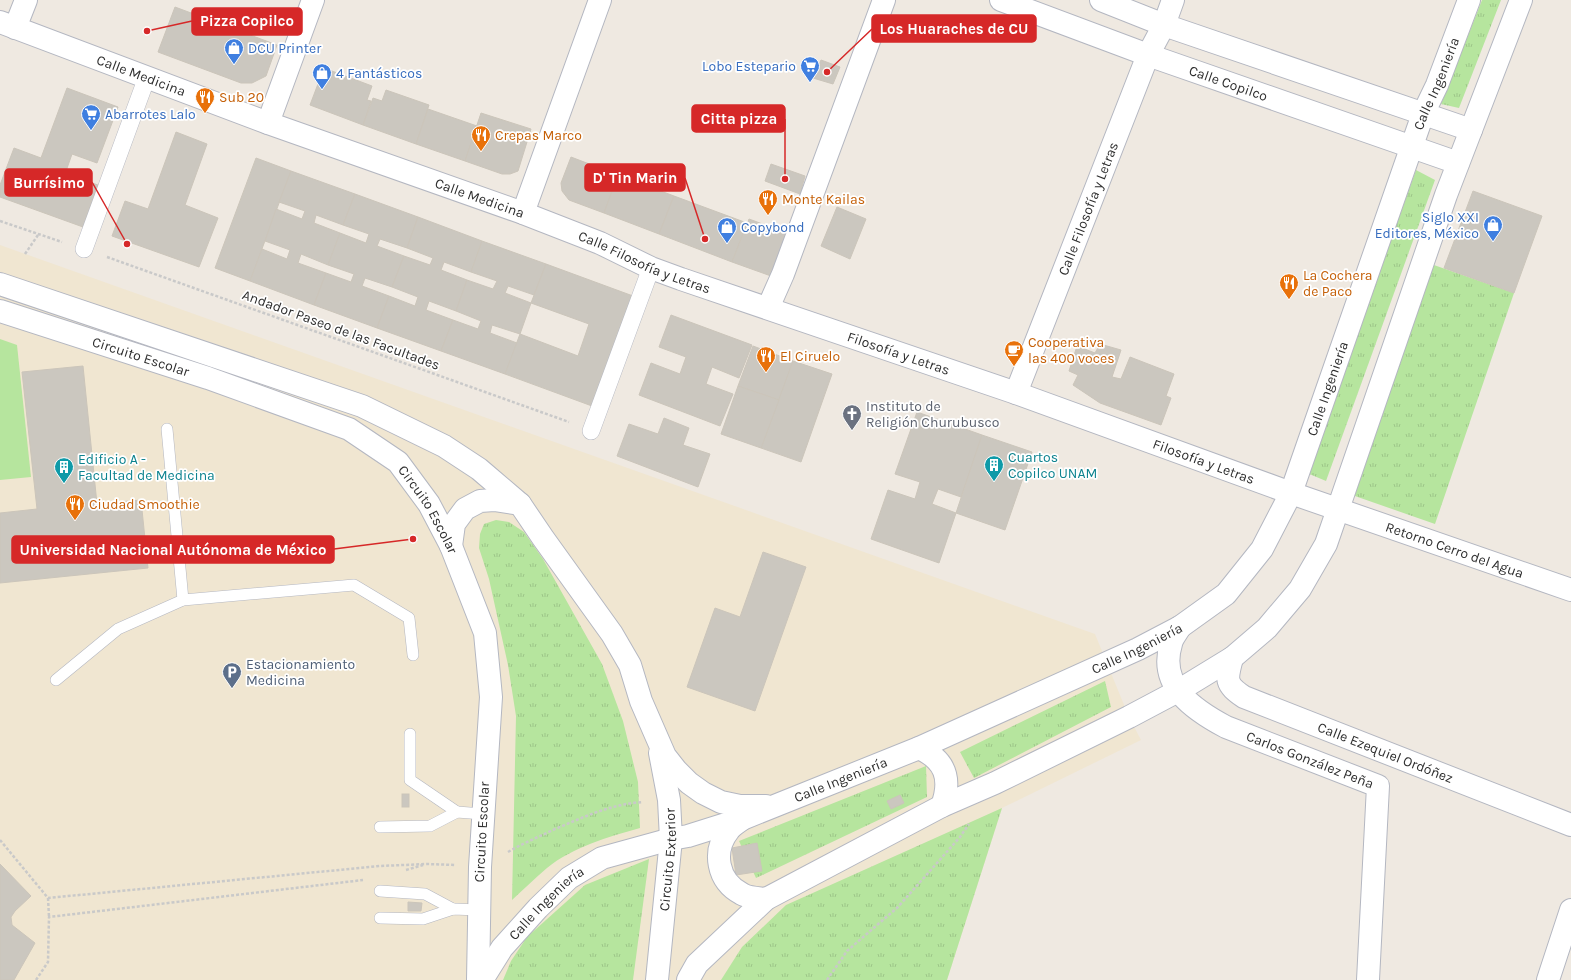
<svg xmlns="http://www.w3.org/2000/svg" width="1571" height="980" font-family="Karla,sans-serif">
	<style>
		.education { fill: #f0e6d1 }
		.grass { fill: url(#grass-tufts) }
		.garden { fill: #b6e59e }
		.building { fill: #cbc7bf; stroke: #cbc5ba }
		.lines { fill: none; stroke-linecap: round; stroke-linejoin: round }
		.service-casing { stroke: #b4b7c1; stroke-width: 12 }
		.pedestrian-casing { stroke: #b4b7c1; stroke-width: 18 }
		.minor-casing { stroke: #b4b7c1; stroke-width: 24 }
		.tertiary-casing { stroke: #b4b7c1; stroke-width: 24 }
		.path { stroke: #c9c9c9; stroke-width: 2.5; stroke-dasharray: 3 2; stroke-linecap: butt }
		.service { stroke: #fff; stroke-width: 11 }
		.pedestrian { stroke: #fff; stroke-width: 17 }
		.minor { stroke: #fff; stroke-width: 22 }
		.tertiary { stroke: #fff; stroke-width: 22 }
		.labels { text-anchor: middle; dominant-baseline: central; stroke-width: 3.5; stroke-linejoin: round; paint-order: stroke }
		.shop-label { font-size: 14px; fill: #366cbe; stroke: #fff; text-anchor: start }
		.street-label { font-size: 14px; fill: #2e2e2e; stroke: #fff }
		.food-label { font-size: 14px; fill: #c56008; stroke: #fff; text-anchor: start }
		.worship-label { font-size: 14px; fill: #5b616d; stroke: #fff; text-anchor: start }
		.culture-label { font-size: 14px; fill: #0d838f; stroke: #fff; text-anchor: start }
		.service-label { font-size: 14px; fill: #4e5e75; stroke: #fff; text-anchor: start }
		.leader { fill: none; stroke: #d62828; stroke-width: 1.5 }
		.callout-dot { fill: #d62828; stroke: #fff; stroke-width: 1.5 }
		.callout { fill: #d62828; stroke: #d62828; stroke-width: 1.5 }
		.callout-label { font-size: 15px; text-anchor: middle; font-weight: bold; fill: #fff }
	</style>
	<defs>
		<pattern id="grass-tufts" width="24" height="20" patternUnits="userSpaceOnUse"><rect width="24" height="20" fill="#b6e59e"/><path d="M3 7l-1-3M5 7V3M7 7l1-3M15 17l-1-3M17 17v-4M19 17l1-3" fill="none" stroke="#9dc588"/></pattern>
	</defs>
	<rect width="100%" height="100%" fill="#efe9e1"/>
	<!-- education -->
	<polygon class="education" points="0,245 1095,634 1129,717 1141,740 1002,808 947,980 0,980"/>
	<!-- grass -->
	<g class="grass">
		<polygon points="1482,0 1501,0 1459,108 1441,104"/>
		<polygon points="1416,170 1435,180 1326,481 1307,473"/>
		<polygon points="1431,264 1514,293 1435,524 1352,495"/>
		<path d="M496,520L509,522L524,532L543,559L602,664L623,721L638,782L640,828C608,837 573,847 547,868C535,878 524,889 512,900L516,716L508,665L489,579L479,548L480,534L484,524Z"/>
		<polygon points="1105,681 1111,707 974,778 960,752"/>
		<polygon points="926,766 927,797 756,878 739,841"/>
		<polygon points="1002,808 947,980 721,980 742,947 786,905"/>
		<polygon points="649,859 633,980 503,980 511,961 527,937 585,885"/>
	</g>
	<!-- garden -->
	<polygon class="garden" points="0,339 17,345 31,477 0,480"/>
	<!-- building -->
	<g class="building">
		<polygon points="175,7 277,45 266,76 252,83 241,83 158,52"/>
		<polygon points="821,60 840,67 833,84 813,78"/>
		<polygon points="324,68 372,86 367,100 371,101 363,125 310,105"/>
		<polygon points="67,88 118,107 97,163 72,154 65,174 98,185 83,227 0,197 0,185 14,148 41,158"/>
		<polygon points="386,90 429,105 416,144 363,125 373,98 382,101"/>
		<polygon points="428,109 477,126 465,161 416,144"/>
		<polygon points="481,113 531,129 518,171 510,174 502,174 465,161"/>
		<polygon points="176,132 207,144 185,205 218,218 199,267 112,236 125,201 148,209"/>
		<polygon points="571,157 618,175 604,213 569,200 562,191 561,183"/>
		<polygon points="256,158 291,171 250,281 215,268"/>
		<polygon points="771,164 805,176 800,194 765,181"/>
		<polygon points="291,171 355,194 343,225 316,215 314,223 340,233 328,265 301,254 298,263 326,273 314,305 250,281 262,249 287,259 290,250 265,241 276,209 302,219 305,211 279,202"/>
		<polygon points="618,175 674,196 659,234 604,213"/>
		<polygon points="1473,191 1542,216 1514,293 1444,268"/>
		<polygon points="355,194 418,217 407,248 380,239 377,246 404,256 392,287 365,278 362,286 389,296 377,328 314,305 326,273 351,282 354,274 328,265 340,233 366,243 369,234 343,225"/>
		<polygon points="674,196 747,223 732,262 659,234"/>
		<polygon points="837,207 866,219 850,259 821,246"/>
		<polygon points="418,217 482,241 471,272 444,262 441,270 467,280 456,311 429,301 426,310 453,320 441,351 377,328 389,296 415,306 418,297 392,287 404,256 430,265 433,258 407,248"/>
		<polygon points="749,219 787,233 771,276 732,262"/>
		<polygon points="482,241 546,264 534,295 508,286 505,293 531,303 520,334 492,325 490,333 517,343 505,374 441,351 453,320 478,329 481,321 456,311 467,280 493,289 497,281 471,272"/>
		<polygon points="546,264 633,296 592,406 505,374 520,334 578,356 589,324 531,303"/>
		<polygon points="671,315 752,345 739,378 712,367 706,384 733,394 720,426 639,395 651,363 680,374 686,357 659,347"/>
		<polygon points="1100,344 1121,350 1112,377 1121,379 1130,357 1174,374 1166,396 1171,398 1161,425 1100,403 1073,385 1078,375 1069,371 1077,346 1095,353"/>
		<polygon points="753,346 793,361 779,400 738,386"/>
		<polygon points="793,361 832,374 801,462 761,448"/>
		<polygon points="83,366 97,504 141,500 148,568 0,583 0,513 37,509 22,372"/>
		<polygon points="738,386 779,400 761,448 721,434"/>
		<polygon points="917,412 982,435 961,497 938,489 932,504 956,513 939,563 871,539 888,490 915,499 920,482 895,474"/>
		<polygon points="664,418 689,428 683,445 710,454 698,487 617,456 629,424 658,434"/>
		<polygon points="982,435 1032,452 1005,530 956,513"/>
		<polygon points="763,552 806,567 755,711 687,687 715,608 740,617"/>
		<rect x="402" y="794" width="7" height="13"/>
		<polygon points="900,795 904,803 891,809 887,801"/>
		<polygon points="757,843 762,871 736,875 732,848"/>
		<polygon points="0,864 31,896 15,911 11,917 12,925 35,943 14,980 0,980"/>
		<polygon points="408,902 422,903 421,911 408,911"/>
	</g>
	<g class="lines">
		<!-- service casing -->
		<g class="service-casing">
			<g id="service">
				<polyline points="167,429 183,600"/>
				<polyline points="56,680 118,629 183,600 354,585 409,618 413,655"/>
				<polyline points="410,734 410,780 457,812"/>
				<polyline points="380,827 430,826 457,812 483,814"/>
				<polyline points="380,891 425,894 453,909"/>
				<polyline points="380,918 423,919 453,909 479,910"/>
			</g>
		</g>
		<!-- pedestrian casing -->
		<g class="pedestrian-casing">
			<g id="pedestrian">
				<polyline points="84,249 147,77"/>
				<polyline points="591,431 651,268"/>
			</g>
		</g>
		<!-- minor casing -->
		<g class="minor-casing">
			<g id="minor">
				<path id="s1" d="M1001,0L1148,55L1458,163"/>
				<polyline points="1101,0 1164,25 1471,130"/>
				<path id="s2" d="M0,22L268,123L523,213L600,243L651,268L681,279L1016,393L1291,493L1571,590"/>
				<polyline points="15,28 26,0"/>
				<polyline points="268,123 313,0"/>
				<polyline points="523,213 600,0"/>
				<polyline points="768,308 783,274 884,0"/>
				<path id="s3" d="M1016,393L1148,55L1164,25L1173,0"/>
				<path id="s4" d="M1180,627C1177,633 1172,638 1171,644C1158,686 1194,710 1226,727L1378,786L1368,980"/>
				<path id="s5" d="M1232,658C1226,680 1225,684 1244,697L1571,825"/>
				<polyline points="1548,980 1571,910"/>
			</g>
		</g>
		<!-- tertiary casing -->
		<g class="tertiary-casing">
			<g id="tertiary">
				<polyline points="0,284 362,406 444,446 479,469 520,504 543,538 612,634 630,665 641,701 658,740 665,756 676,770 689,783 703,793 721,802 740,806 766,806"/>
				<path id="s6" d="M0,311L208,378L349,429L398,462L429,504L451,546L485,633L491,697L480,867L478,980"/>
				<polyline points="451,546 454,524 465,509 480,501 494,500 520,504"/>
				<path d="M919,748C945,760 952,778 942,806"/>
				<path d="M741,820C737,823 732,826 729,830C712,851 717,881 742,894C748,898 759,898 766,899"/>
				<path id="s7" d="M482,980L502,948L538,908L569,878L602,858L671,839L688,836L742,819L919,748L1138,649L1180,627L1226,594L1262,549L1291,493L1423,114L1437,85L1469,0"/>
				<path id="s8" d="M657,980L671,839L669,800L660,753"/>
				<polyline points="688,980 697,964 766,899 942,806 995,783 1129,717 1178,691 1232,658 1267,628 1300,589 1326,544 1446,195 1521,0"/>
			</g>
		</g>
		<!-- path -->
		<g class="path">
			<polyline points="0,221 62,242"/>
			<polyline points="25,254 38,235"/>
			<polyline points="107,257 569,422"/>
			<polyline points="0,840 48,898 380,866 427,864 455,865"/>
			<path d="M508,852C523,843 539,837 555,829C584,817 611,804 643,802"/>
			<polyline points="406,870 423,865"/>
			<polyline points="48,898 49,917"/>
			<polyline points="36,980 48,962 49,917 363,880"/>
			<polyline points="827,980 847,951 898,907 960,837 969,824"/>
		</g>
		<!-- service -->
		<use href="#service" class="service"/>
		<!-- pedestrian -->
		<use href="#pedestrian" class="pedestrian"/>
		<!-- minor -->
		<use href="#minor" class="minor"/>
		<!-- tertiary -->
		<use href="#tertiary" class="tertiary"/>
	</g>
	<!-- icons -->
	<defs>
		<g id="shop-pin" transform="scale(1)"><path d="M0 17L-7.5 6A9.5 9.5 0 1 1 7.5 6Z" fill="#3f7fe0" stroke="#fff"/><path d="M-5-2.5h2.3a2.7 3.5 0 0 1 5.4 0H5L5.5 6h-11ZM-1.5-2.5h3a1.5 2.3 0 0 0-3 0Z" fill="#fff"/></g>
		<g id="supermarket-pin" transform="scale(1)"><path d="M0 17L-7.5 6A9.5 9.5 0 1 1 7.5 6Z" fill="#3f7fe0" stroke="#fff"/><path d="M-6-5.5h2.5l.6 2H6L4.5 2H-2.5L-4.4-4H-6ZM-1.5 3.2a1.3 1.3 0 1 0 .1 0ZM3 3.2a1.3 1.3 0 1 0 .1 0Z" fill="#fff"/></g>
		<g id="restaurant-pin" transform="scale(1)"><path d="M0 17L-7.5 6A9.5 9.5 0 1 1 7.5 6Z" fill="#e8710a" stroke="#fff"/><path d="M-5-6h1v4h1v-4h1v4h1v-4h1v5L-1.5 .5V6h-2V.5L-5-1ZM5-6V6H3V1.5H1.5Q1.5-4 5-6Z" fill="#fff"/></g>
		<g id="cafe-pin" transform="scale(1)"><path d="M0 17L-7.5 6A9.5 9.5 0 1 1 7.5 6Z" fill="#e8710a" stroke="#fff"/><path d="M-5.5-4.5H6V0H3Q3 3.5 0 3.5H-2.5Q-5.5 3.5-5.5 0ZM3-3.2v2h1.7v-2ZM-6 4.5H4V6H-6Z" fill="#fff"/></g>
		<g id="church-pin" transform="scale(1)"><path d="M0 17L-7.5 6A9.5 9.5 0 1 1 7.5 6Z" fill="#6b7280" stroke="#fff"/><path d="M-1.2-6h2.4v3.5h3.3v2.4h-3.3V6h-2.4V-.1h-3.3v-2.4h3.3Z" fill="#fff"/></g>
		<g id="building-pin" transform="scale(1)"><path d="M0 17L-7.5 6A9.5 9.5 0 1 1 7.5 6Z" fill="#0f9aa8" stroke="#fff"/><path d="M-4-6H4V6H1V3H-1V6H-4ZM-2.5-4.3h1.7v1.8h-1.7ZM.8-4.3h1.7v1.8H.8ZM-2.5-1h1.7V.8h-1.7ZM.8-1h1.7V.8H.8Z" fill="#fff"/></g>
		<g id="parking-pin" transform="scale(1)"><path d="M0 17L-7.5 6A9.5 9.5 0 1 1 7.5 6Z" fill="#5c6f8a" stroke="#fff"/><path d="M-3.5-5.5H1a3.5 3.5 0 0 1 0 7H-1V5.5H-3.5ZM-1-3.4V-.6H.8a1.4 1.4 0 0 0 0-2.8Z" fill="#fff"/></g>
	</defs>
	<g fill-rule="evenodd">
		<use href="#shop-pin" x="234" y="48"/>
		<use href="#supermarket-pin" x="810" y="66"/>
		<use href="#shop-pin" x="322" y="73"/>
		<use href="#restaurant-pin" x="205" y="97"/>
		<use href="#supermarket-pin" x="91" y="114"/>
		<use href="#restaurant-pin" x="481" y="135"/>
		<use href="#restaurant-pin" x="768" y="199"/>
		<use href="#shop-pin" x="1493" y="225"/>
		<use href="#shop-pin" x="727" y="227"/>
		<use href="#restaurant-pin" x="1289" y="283"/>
		<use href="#cafe-pin" x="1014" y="350"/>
		<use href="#restaurant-pin" x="766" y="356"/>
		<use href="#church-pin" x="852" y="414"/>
		<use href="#building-pin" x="994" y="465"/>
		<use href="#building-pin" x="64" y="467"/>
		<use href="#restaurant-pin" x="75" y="504"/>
		<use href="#parking-pin" x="232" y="672"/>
	</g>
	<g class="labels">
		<!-- shop labels -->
		<g class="shop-label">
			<text x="248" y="48">DCU Printer</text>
			<text x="796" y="66" text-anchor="end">Lobo Estepario</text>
			<text x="336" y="73">4 Fantásticos</text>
			<text x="105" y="114">Abarrotes Lalo</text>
			<text x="1479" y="217" text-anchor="end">Siglo XXI<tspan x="1479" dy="16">Editores, México</tspan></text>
			<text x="741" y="227">Copybond</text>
		</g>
		<!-- street labels -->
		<g class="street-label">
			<text stroke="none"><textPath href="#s2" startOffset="151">Calle Medicina</textPath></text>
			<text stroke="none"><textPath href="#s1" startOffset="242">Calle Copilco</textPath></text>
			<text stroke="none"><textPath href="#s7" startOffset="1409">Calle Ingeniería</textPath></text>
			<text stroke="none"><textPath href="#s2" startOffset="511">Calle Medicina</textPath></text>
			<text stroke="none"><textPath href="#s3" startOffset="198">Calle Filosofía y Letras</textPath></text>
			<text stroke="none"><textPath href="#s2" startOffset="688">Calle Filosofía y Letras</textPath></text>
			<text transform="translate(341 330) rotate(20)">Andador Paseo de las Facultades</text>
			<text stroke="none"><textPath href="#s2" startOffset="958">Filosofía y Letras</textPath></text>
			<text stroke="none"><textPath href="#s6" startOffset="148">Circuito Escolar</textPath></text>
			<text stroke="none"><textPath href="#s7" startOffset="1085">Calle Ingeniería</textPath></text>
			<text stroke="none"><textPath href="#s2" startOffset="1282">Filosofía y Letras</textPath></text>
			<text stroke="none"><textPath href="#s6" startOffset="484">Circuito Escolar</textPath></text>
			<text stroke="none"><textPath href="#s2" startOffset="1548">Retorno Cerro del Agua</textPath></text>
			<text stroke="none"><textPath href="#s7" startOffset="749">Calle Ingeniería</textPath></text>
			<text stroke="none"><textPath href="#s5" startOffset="198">Calle Ezequiel Ordóñez</textPath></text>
			<text stroke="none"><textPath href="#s4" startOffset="219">Carlos González Peña</textPath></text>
			<text stroke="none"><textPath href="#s7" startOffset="425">Calle Ingeniería</textPath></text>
			<text transform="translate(482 832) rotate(-87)">Circuito Escolar</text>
			<text stroke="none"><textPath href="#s8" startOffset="121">Circuito Exterior</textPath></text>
			<text stroke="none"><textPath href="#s7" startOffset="101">Calle Ingeniería</textPath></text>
		</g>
		<!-- food labels -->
		<g class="food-label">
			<text x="219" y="97">Sub 20</text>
			<text x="495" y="135">Crepas Marco</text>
			<text x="782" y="199">Monte Kailas</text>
			<text x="1303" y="275">La Cochera<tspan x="1303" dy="16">de Paco</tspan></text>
			<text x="1028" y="342">Cooperativa<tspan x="1028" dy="16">las 400 voces</tspan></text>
			<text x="780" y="356">El Ciruelo</text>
			<text x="89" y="504">Ciudad Smoothie</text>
		</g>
		<!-- worship labels -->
		<g class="worship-label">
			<text x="866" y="406">Instituto de<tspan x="866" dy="16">Religión Churubusco</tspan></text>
		</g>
		<!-- culture labels -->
		<g class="culture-label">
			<text x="1008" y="457">Cuartos<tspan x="1008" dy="16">Copilco UNAM</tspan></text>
			<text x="78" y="459">Edificio A -<tspan x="78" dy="16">Facultad de Medicina</tspan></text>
		</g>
		<!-- service labels -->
		<g class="service-label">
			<text x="246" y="664">Estacionamiento<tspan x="246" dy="16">Medicina</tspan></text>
		</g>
	</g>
	<!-- callouts -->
	<path class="leader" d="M147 31L192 21M827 72L872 29M785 179L785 119M705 239L685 178M127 244L92 182M413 539L334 549"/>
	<g class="callout-dot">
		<circle cx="147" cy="31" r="4"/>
		<circle cx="827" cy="72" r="4"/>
		<circle cx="785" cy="179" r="4"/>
		<circle cx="705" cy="239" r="4"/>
		<circle cx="127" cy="244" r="4"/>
		<circle cx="413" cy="539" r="4"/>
	</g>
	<g class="callout">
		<rect x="192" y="8" width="110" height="27" rx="4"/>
		<rect x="872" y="15" width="164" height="27" rx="4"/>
		<rect x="692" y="105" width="93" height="27" rx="4"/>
		<rect x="585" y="164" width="100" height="27" rx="4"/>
		<rect x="5" y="169" width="87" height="27" rx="4"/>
		<rect x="12" y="536" width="322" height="27" rx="4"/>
	</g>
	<g class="callout-label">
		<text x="247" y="26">Pizza Copilco</text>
		<text x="954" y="34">Los Huaraches de CU</text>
		<text x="739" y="124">Citta pizza</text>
		<text x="635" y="183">D' Tin Marin</text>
		<text x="49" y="188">Burrísimo</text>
		<text x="173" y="555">Universidad Nacional Autónoma de México</text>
	</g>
</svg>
